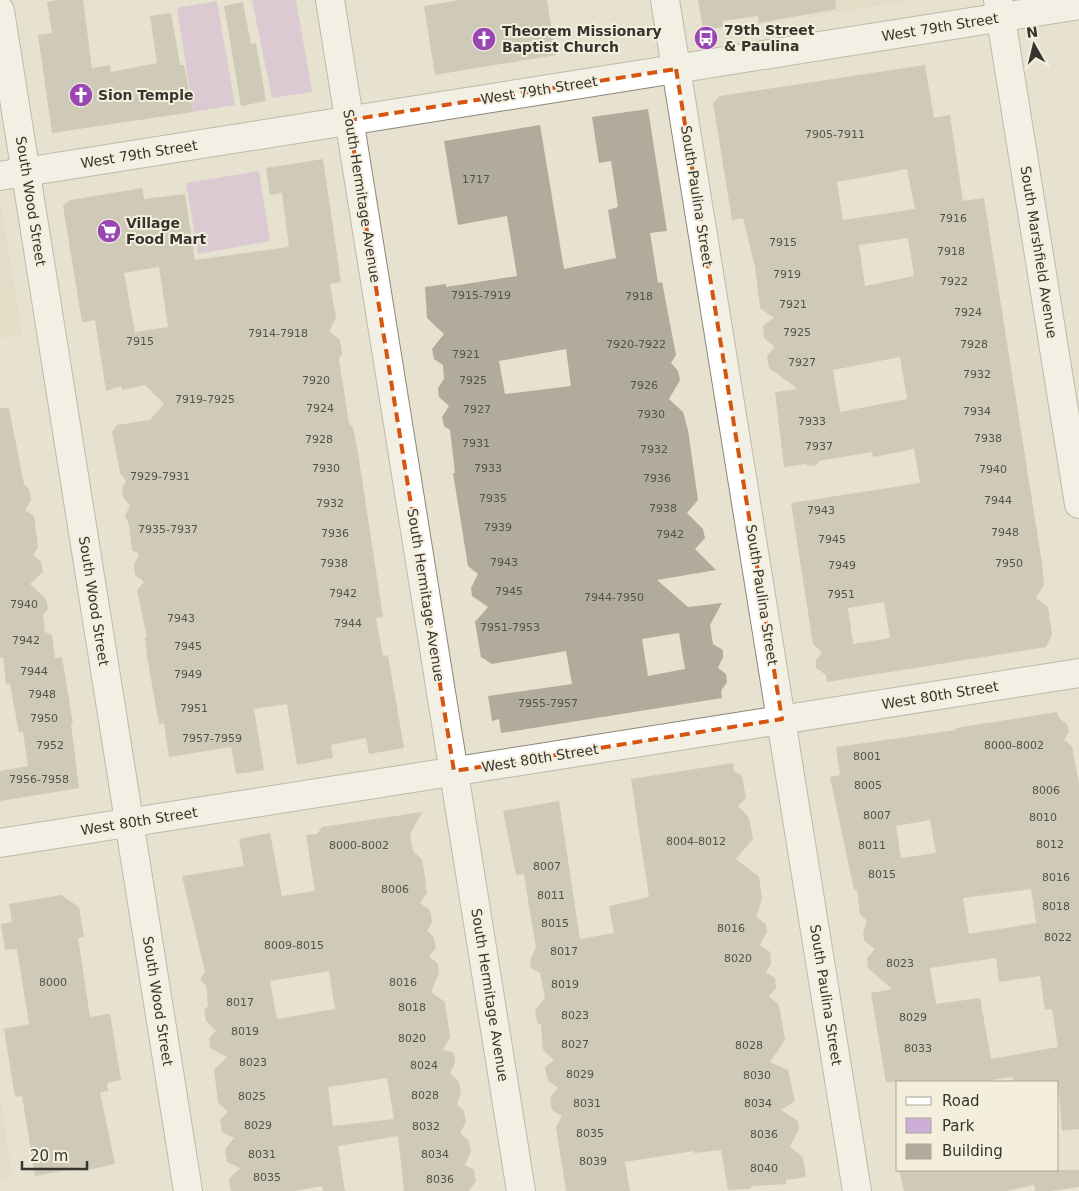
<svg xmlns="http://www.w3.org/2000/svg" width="1079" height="1191" font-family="'DejaVu Sans',sans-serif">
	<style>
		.built { fill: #ddd4bc }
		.green { fill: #ccaed6 }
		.building { fill: #b1ab9b; fill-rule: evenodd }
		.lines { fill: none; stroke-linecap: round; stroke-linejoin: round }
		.minor-casing { stroke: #8d8778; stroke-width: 30 }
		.major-casing { stroke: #8d8778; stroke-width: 30 }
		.minor { stroke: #fff; stroke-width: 28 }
		.major { stroke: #fff; stroke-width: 28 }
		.marked { fill: none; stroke: #d6550f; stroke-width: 4; stroke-dasharray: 10 6; stroke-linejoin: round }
		.labels { text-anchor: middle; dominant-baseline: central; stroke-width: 4; stroke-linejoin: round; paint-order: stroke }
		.number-label { font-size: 11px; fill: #555249 }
		.street-label { font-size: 14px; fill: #36342e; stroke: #f4eedd }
		.poi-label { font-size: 14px; font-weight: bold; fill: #36342e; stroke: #f4eedd; text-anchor: start }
	</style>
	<rect width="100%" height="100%" fill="#e7e1d0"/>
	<!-- built -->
	<g class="built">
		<polygon points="806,0 913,0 809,17"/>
		<polygon points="1,204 22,335 0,338 0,205"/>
		<polygon points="0,1094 12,1177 0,1179"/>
	</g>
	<!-- green -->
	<g class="green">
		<polygon points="252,0 296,0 312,92 272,98"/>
		<polygon points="217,1 235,105 193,112 177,8"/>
		<polygon points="259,171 270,241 198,254 186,183"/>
	</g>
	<!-- building -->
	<g class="building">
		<polygon points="57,0 83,0 92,68 110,65 111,72 157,63 150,16 171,13 180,65 184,65 193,112 52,133 38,35 52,33 47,2"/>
		<polygon points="459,0 547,0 556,55 435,75 424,6"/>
		<polygon points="698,0 835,0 836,9 759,23 758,16 723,21 724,27 703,30"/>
		<polygon points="243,2 251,44 256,43 266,101 241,106 224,6"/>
		<path d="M925,65L934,118L950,115L963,201L984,198L1042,563L1044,585L1036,598L1048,607L1052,635L1046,647L827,682L826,675L816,668V660L822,652L813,644L812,638L791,503L920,483L914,449L873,457L872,452L819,461L817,465L809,466L805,464L784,467L775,392L798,389L769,368L767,356L775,347L764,338L763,326L774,318L760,308L755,267L743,218L732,220L713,103L720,96ZM907,169L915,209L843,220L837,182ZM908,238L914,276L865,286L859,245ZM900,357L907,399L840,412L833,370ZM884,602L890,638L853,644L848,608Z"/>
		<path d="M648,109L667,231L650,233L658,283L662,282L676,355L671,363L678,371L680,380L669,399L683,412L688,430L698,500L687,513L703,529L705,538L695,549L716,570L657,580L688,607L722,603L710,625L713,644L723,650V657L718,668L726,674L727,682L721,691L722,698L501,733L499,719L492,721L488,696L572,684L566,651L492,664L481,657L475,622L488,607L472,596L471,588L478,574L468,566L453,473H455L450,430L444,426L442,417L449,406L439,397L438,388L444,379L443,365L434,359L432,349L444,334L427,318L425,287L446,284V287L517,276L507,216L458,225L444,141L540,125L564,269L616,258L608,210L618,207L611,161L599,163L592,117ZM566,349L571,386L505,394L499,361ZM679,633L685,669L648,676L642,639Z"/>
		<path d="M323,159L341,282L330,284L336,318L329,331L340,340L342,354L339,359L349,424L353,427L358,453L383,617L376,618L383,656L388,655L404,748L369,754L366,738L331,745L333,758L297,765L287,704L254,709L264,770L236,774L231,747L169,757L164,723L159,724L147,656L145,637H147L137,590L144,582L135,575L134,565L139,554L132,550L129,525L125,515L130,506L123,497L122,489L126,481L120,473L112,432L117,425L150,420L164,404L145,385L122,390L121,386L106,391L95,320L82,322L63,206L70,200L142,188L144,199L185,194L195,260L289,247L282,193L270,195L266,168ZM159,267L168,327L135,332L124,273Z"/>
		<polygon points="0,408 9,408 24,484 29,489 31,500 25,510 34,516 38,547 33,555 41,562 43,572 30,584 46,599 48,609 43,615 45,632 52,635 55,658 62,657 73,724 71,724 79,788 0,801 0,771 28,766 23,732 19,733 10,684 6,684 3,657 0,658"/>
		<path d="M1057,712L1059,718L1067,724L1069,732L1064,740L1072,746L1079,784V1129L1062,1131L1058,1082H1014L1013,1077L978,1082H886L871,993L892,989L868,968L867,958L875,949L864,941L863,932L867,921L860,914L857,890H854L830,777L840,775L836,747L956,730V728ZM930,820L936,853L901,858L896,826ZM1031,889L1036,923L969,934L963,898ZM996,958L999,982L1040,976L1045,1010L1052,1009L1058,1047L991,1059L980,998L936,1004L930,968Z"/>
		<polygon points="733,763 734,771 742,776 746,798 738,806 749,818 753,839 736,859 759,877 762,899 756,917 766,924 767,932 760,945 770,952 771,963 766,972 775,978 776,988 769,996 779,1005 785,1040 770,1062 788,1070 795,1101 781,1110 798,1121 799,1129 790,1147 803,1157 806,1177 786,1180 786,1184 752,1186 749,1189 728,1190 721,1150 694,1153 693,1151 625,1162 630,1191 566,1191 556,1127 562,1116 552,1110 550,1098 558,1088 548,1081 545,1067 554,1060 543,1050 541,1025 537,1022 535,1010 545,998 540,973 531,968 530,960 536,947 529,906 524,874 516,875 503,811 559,801 580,939 614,933 609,906 649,897 631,779"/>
		<path d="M422,812L410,834L413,851L422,860L425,877L427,893L420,903L430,910L432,922L427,931L433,936L436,948L429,956L438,964L439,973L431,992L445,1002L450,1037L443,1050L454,1053L455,1063L450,1073L459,1082L461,1093L457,1104L464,1111L466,1122L460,1133L469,1141L471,1151L465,1165L474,1170L476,1181L469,1191H404L398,1136L338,1146L345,1191H323L322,1186L294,1191H231L229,1179L240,1168L227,1162L225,1149L234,1138L222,1132L220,1120L228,1111L218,1103L214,1070L227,1057L210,1048L209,1038L216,1031L206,1021L204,1010L208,1006L206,985L200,980L205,972L182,876L244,866L239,839L270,833L282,896L315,891L306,835L317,834L322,827ZM329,971L335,1009L277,1019L270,981ZM387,1078L394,1119L333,1126L328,1087Z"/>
		<polygon points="61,895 79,907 84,937 78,938 90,1017 110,1014 121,1080 107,1083 108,1091 100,1092 115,1164 84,1171 83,1167 35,1176 22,1096 15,1097 4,1029 29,1024 17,949 5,950 1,924 12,922 9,904"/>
		<polygon points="899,1170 1079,1170 1079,1187 1051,1191 1035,1191 1034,1185 1007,1191 904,1191"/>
	</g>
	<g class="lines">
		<!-- minor casing -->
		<g class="minor-casing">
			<g id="minor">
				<polyline points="330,0 521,1191"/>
				<polyline points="665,0 857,1191"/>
				<polyline points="998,0 1079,504"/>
				<polyline points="0,11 188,1191"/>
				<polyline points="0,843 1079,673"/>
			</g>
		</g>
		<!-- major casing -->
		<g class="major-casing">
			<polyline id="major" points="0,176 1079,5"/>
		</g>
		<!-- minor -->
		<use href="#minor" class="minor"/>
		<!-- major -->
		<use href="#major" class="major"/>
	</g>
	<!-- marked area -->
	<path d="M0 0H1079V1191H0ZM676,69L782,719L454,771L349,120Z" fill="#e7e1d0" fill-opacity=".55" fill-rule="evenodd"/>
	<path class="marked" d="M676,69L782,719L454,771L349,120Z"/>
	<!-- icons -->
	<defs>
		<g id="bus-disc" transform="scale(1.25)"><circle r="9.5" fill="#9a46b4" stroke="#f4eedd"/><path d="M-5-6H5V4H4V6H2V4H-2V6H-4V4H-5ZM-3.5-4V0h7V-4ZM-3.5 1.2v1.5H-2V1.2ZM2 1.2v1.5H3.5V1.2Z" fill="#fff"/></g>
		<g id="church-disc" transform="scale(1.25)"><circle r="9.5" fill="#9a46b4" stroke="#f4eedd"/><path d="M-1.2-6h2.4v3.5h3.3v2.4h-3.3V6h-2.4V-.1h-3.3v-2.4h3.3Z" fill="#fff"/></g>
		<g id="supermarket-disc" transform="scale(1.25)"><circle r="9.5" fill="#9a46b4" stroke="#f4eedd"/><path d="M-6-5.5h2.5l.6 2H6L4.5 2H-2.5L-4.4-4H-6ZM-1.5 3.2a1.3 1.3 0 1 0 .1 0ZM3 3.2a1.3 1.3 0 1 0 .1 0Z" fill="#fff"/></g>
	</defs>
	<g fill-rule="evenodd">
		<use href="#bus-disc" x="706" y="38"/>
		<use href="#church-disc" x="484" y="39"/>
		<use href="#church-disc" x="81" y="95"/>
		<use href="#supermarket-disc" x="109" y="231"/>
	</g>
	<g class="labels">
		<!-- number labels -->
		<g class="number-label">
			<text x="835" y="134">7905-7911</text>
			<text x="476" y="179">1717</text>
			<text x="953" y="218">7916</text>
			<text x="783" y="242">7915</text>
			<text x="951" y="251">7918</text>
			<text x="787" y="274">7919</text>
			<text x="954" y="281">7922</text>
			<text x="481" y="295">7915-7919</text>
			<text x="639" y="296">7918</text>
			<text x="793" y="304">7921</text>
			<text x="968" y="312">7924</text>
			<text x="797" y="332">7925</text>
			<text x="278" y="333">7914-7918</text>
			<text x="140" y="341">7915</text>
			<text x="636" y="344">7920-7922</text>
			<text x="974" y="344">7928</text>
			<text x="466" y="354">7921</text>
			<text x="802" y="362">7927</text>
			<text x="977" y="374">7932</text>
			<text x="316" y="380">7920</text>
			<text x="473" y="380">7925</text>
			<text x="644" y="385">7926</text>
			<text x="205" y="399">7919-7925</text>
			<text x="320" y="408">7924</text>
			<text x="477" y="409">7927</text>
			<text x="977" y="411">7934</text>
			<text x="651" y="414">7930</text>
			<text x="812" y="421">7933</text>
			<text x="988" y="438">7938</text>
			<text x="319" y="439">7928</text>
			<text x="476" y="443">7931</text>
			<text x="819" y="446">7937</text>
			<text x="654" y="449">7932</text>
			<text x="326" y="468">7930</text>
			<text x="488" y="468">7933</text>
			<text x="993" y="469">7940</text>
			<text x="160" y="476">7929-7931</text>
			<text x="657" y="478">7936</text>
			<text x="493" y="498">7935</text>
			<text x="998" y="500">7944</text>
			<text x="330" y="503">7932</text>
			<text x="663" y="508">7938</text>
			<text x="821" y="510">7943</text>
			<text x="498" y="527">7939</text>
			<text x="168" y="529">7935-7937</text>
			<text x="1005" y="532">7948</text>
			<text x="335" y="533">7936</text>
			<text x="670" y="534">7942</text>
			<text x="832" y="539">7945</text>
			<text x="504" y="562">7943</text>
			<text x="334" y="563">7938</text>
			<text x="1009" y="563">7950</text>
			<text x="842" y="565">7949</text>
			<text x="509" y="591">7945</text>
			<text x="343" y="593">7942</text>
			<text x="841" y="594">7951</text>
			<text x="614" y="597">7944-7950</text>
			<text x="24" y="604">7940</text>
			<text x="181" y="618">7943</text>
			<text x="348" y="623">7944</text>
			<text x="510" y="627">7951-7953</text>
			<text x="26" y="640">7942</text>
			<text x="188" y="646">7945</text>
			<text x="34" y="671">7944</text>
			<text x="188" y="674">7949</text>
			<text x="42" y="694">7948</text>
			<text x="548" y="703">7955-7957</text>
			<text x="194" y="708">7951</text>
			<text x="44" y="718">7950</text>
			<text x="212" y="738">7957-7959</text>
			<text x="50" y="745">7952</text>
			<text x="1014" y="745">8000-8002</text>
			<text x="867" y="756">8001</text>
			<text x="39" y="779">7956-7958</text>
			<text x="868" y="785">8005</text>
			<text x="1046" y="790">8006</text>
			<text x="877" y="815">8007</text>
			<text x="1043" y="817">8010</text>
			<text x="696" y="841">8004-8012</text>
			<text x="1050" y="844">8012</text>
			<text x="359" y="845">8000-8002</text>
			<text x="872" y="845">8011</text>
			<text x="547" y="866">8007</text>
			<text x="882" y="874">8015</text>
			<text x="1056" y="877">8016</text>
			<text x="395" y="889">8006</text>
			<text x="551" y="895">8011</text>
			<text x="1056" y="906">8018</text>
			<text x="555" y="923">8015</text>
			<text x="731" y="928">8016</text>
			<text x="1058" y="937">8022</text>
			<text x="294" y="945">8009-8015</text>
			<text x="564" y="951">8017</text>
			<text x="738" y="958">8020</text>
			<text x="900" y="963">8023</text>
			<text x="53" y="982">8000</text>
			<text x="403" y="982">8016</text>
			<text x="565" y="984">8019</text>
			<text x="240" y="1002">8017</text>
			<text x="412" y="1007">8018</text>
			<text x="575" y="1015">8023</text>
			<text x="913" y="1017">8029</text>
			<text x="245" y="1031">8019</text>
			<text x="412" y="1038">8020</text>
			<text x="575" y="1044">8027</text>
			<text x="749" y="1045">8028</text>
			<text x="918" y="1048">8033</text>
			<text x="253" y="1062">8023</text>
			<text x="424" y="1065">8024</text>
			<text x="580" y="1074">8029</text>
			<text x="757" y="1075">8030</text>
			<text x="425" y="1095">8028</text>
			<text x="252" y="1096">8025</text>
			<text x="587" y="1103">8031</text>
			<text x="758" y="1103">8034</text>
			<text x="258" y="1125">8029</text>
			<text x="426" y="1126">8032</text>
			<text x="590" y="1133">8035</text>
			<text x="764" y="1134">8036</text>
			<text x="262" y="1154">8031</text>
			<text x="435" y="1154">8034</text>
			<text x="593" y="1161">8039</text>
			<text x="764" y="1168">8040</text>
			<text x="267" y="1177">8035</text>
			<text x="440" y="1179">8036</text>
		</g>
		<!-- street labels -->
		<g class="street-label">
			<text transform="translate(940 27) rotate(-9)">West 79th Street</text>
			<text transform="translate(539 90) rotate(-9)">West 79th Street</text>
			<text transform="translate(139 154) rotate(-9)">West 79th Street</text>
			<text transform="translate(362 196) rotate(81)">South Hermitage Avenue</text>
			<text transform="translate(697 196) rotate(81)">South Paulina Street</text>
			<text transform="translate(31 201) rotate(81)">South Wood Street</text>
			<text transform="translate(1039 252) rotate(81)">South Marshfield Avenue</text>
			<text transform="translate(426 595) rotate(81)">South Hermitage Avenue</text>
			<text transform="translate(762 595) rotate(81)">South Paulina Street</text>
			<text transform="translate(94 601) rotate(81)">South Wood Street</text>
			<text transform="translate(940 695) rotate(-9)">West 80th Street</text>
			<text transform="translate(540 758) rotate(-9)">West 80th Street</text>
			<text transform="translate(139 821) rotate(-9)">West 80th Street</text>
			<text transform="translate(490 995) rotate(81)">South Hermitage Avenue</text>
			<text transform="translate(826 995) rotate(81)">South Paulina Street</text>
			<text transform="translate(158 1001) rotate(81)">South Wood Street</text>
		</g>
		<!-- poi labels -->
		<g class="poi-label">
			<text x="724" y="30">79th Street<tspan x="724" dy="16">&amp; Paulina</tspan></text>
			<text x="502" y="31">Theorem Missionary<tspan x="502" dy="16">Baptist Church</tspan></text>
			<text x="98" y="95">Sion Temple</text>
			<text x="126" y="223">Village<tspan x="126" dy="16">Food Mart</tspan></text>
		</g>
	</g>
	<!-- legend -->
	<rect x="896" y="1081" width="162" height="90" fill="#f4eedd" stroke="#a8a497"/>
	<rect x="906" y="1097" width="25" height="8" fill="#ffffff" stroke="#a8a497"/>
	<text x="942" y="1106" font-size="15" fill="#36342e">Road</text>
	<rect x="906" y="1118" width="25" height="15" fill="#ccaed6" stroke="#a8a497"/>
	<text x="942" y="1131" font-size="15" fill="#36342e">Park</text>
	<rect x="906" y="1144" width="25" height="15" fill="#b1ab9b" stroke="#a8a497"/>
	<text x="942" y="1156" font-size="15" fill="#36342e">Building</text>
	<!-- north arrow -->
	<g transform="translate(1034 45) rotate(352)" stroke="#f4eedd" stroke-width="4" paint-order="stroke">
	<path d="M0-4L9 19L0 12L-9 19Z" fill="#36342e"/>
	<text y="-8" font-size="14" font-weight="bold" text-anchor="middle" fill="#36342e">N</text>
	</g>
	<!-- scale -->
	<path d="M22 1161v8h65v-8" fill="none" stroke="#36342e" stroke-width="2.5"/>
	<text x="30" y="1161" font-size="15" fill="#36342e" stroke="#f4eedd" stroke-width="4" paint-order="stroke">20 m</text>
</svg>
